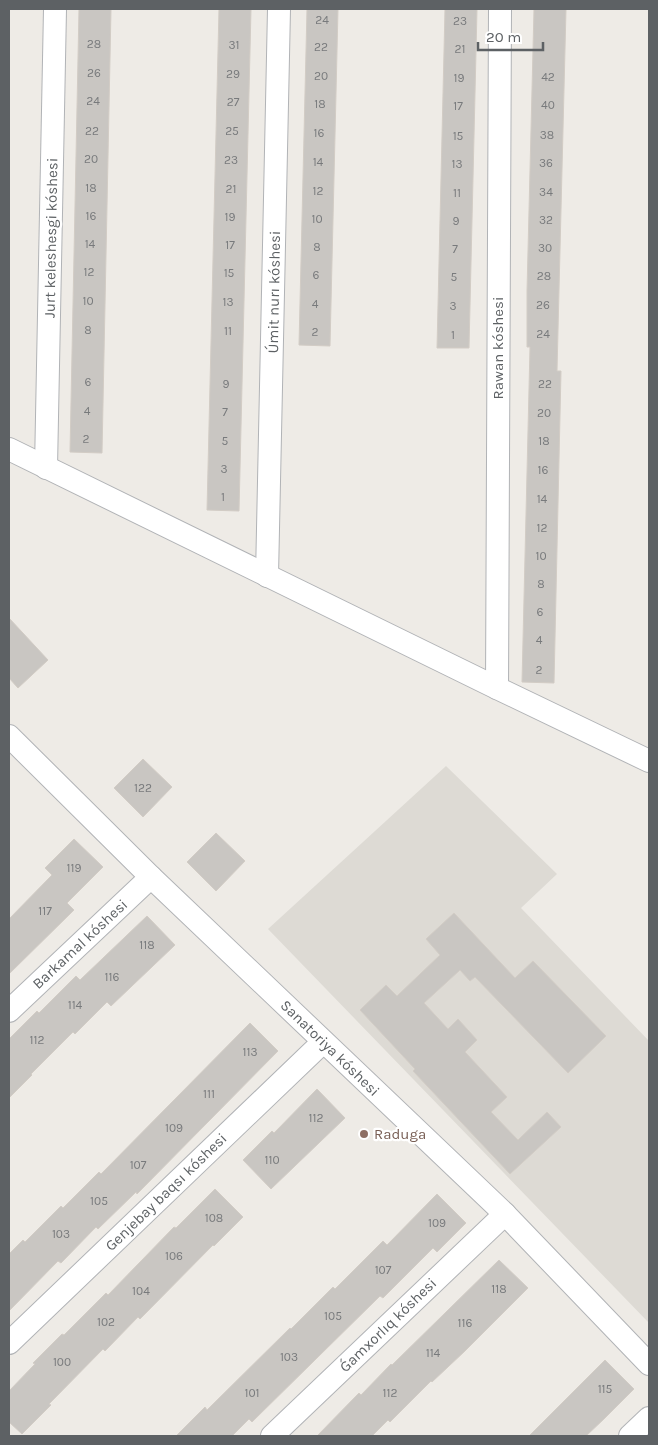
<svg xmlns="http://www.w3.org/2000/svg" width="658" height="1445" font-family="Karla,sans-serif">
	<style>
		.education { fill: #dddad4 }
		.building { fill: #c9c6c2; stroke: #d2ccc5 }
		.lines { fill: none; stroke-linecap: round; stroke-linejoin: round }
		.minor-casing { stroke: #b1b3b6; stroke-width: 24 }
		.minor { stroke: #fff; stroke-width: 22 }
		.education-dot { fill: #8d6e63; stroke: #fff; stroke-width: 2 }
		.labels { text-anchor: middle; dominant-baseline: central; stroke-width: 4.5; stroke-linejoin: round; paint-order: stroke }
		.number-label { font-size: 12px; fill: #787a7c }
		.street-label { font-size: 15px; fill: #5d6164; stroke: #fff }
		.education-label { font-size: 15px; fill: #785e54; stroke: #fff; text-anchor: start }
	</style>
	<rect width="100%" height="100%" fill="#eeebe6"/>
	<!-- education -->
	<polygon class="education" points="446,766 557,874 521,908 649,1041 649,1323 268,929"/>
	<!-- building -->
	<g class="building">
		<polygon points="79,9 111,9 102,453 70,452"/>
		<polygon points="219,9 251,9 239,511 207,510"/>
		<polygon points="307,9 338,9 330,346 299,345"/>
		<polygon points="445,9 477,9 469,348 437,348"/>
		<polygon points="534,9 566,9 557,371 561,371 554,683 522,682 530,347 527,347 527,291"/>
		<polygon points="9,618 48,660 18,688 9,678"/>
		<polygon points="143,759 172,787 143,817 114,788"/>
		<polygon points="216,833 245,861 216,891 187,862"/>
		<polygon points="74,839 103,867 67,903 74,910 9,974 9,919 52,875 45,868"/>
		<polygon points="454,913 515,978 533,961 606,1036 568,1073 475,977 470,981 460,970 424,1003 448,1029 458,1019 477,1040 465,1052 507,1097 491,1112 518,1140 547,1112 561,1127 510,1174 413,1071 415,1069 360,1010 386,985 397,996 440,955 426,939"/>
		<polygon points="147,916 175,945 111,1006 107,1002 75,1034 73,1032 31,1074 32,1075 9,1098 9,1039 37,1011 39,1013 76,976 80,980"/>
		<polygon points="250,1023 278,1051 137,1194 136,1192 98,1229 96,1227 61,1263 58,1261 9,1311 9,1254 23,1240 25,1242 61,1206 63,1208 99,1172 101,1174"/>
		<polygon points="317,1089 345,1118 271,1189 243,1160 272,1131 274,1133"/>
		<polygon points="215,1189 243,1217 214,1246 213,1245 140,1319 138,1317 105,1351 103,1349 49,1404 51,1405 22,1434 9,1422 9,1391 35,1364 33,1363 62,1334 64,1335 106,1293 108,1295 174,1227 176,1228"/>
		<polygon points="437,1194 466,1223 437,1252 433,1248 383,1298 380,1296 252,1422 249,1419 232,1436 176,1436 205,1407 207,1410 290,1328 291,1329 333,1287 335,1289 383,1241 387,1245"/>
		<polygon points="499,1260 528,1288 465,1351 432,1382 431,1381 390,1422 388,1420 372,1436 317,1436 359,1393 361,1395 391,1364 392,1365"/>
		<polygon points="605,1360 634,1389 605,1418 586,1436 529,1436"/>
	</g>
	<g class="lines">
		<!-- minor casing -->
		<g class="minor-casing">
			<g id="minor">
				<polyline points="9,449 497,688 649,761"/>
				<polyline points="46,468 55,9"/>
				<polyline points="267,576 279,9"/>
				<polyline points="497,688 500,9"/>
				<polyline points="9,736 151,877 505,1214 649,1364"/>
				<polyline points="9,1011 151,877"/>
				<polyline points="9,1343 323,1042"/>
				<polyline points="272,1436 505,1214"/>
				<polyline points="630,1436 649,1418"/>
			</g>
		</g>
		<!-- minor -->
		<use href="#minor" class="minor"/>
	</g>
	<!-- markers -->
	<circle class="education-dot" cx="364" cy="1134" r="5"/>
	<g class="labels">
		<!-- number labels -->
		<g class="number-label">
			<text x="322" y="20">24</text>
			<text x="460" y="21">23</text>
			<text x="94" y="44">28</text>
			<text x="234" y="45">31</text>
			<text x="321" y="47">22</text>
			<text x="460" y="49">21</text>
			<text x="94" y="73">26</text>
			<text x="233" y="74">29</text>
			<text x="321" y="76">20</text>
			<text x="548" y="77">42</text>
			<text x="459" y="78">19</text>
			<text x="93" y="101">24</text>
			<text x="233" y="102">27</text>
			<text x="320" y="104">18</text>
			<text x="548" y="105">40</text>
			<text x="458" y="106">17</text>
			<text x="92" y="131">22</text>
			<text x="232" y="131">25</text>
			<text x="319" y="133">16</text>
			<text x="547" y="135">38</text>
			<text x="458" y="136">15</text>
			<text x="91" y="159">20</text>
			<text x="231" y="160">23</text>
			<text x="318" y="162">14</text>
			<text x="546" y="163">36</text>
			<text x="457" y="164">13</text>
			<text x="91" y="188">18</text>
			<text x="231" y="189">21</text>
			<text x="318" y="191">12</text>
			<text x="546" y="192">34</text>
			<text x="457" y="193">11</text>
			<text x="91" y="216">16</text>
			<text x="230" y="217">19</text>
			<text x="317" y="219">10</text>
			<text x="546" y="220">32</text>
			<text x="456" y="221">9</text>
			<text x="90" y="244">14</text>
			<text x="230" y="245">17</text>
			<text x="317" y="247">8</text>
			<text x="545" y="248">30</text>
			<text x="455" y="249">7</text>
			<text x="89" y="272">12</text>
			<text x="229" y="273">15</text>
			<text x="316" y="275">6</text>
			<text x="544" y="276">28</text>
			<text x="454" y="277">5</text>
			<text x="88" y="301">10</text>
			<text x="228" y="302">13</text>
			<text x="315" y="304">4</text>
			<text x="543" y="305">26</text>
			<text x="453" y="306">3</text>
			<text x="88" y="330">8</text>
			<text x="228" y="331">11</text>
			<text x="315" y="332">2</text>
			<text x="543" y="334">24</text>
			<text x="453" y="335">1</text>
			<text x="88" y="382">6</text>
			<text x="226" y="384">9</text>
			<text x="545" y="384">22</text>
			<text x="87" y="411">4</text>
			<text x="225" y="412">7</text>
			<text x="544" y="413">20</text>
			<text x="86" y="439">2</text>
			<text x="225" y="441">5</text>
			<text x="544" y="441">18</text>
			<text x="224" y="469">3</text>
			<text x="543" y="470">16</text>
			<text x="223" y="497">1</text>
			<text x="542" y="499">14</text>
			<text x="542" y="528">12</text>
			<text x="541" y="556">10</text>
			<text x="541" y="584">8</text>
			<text x="540" y="612">6</text>
			<text x="539" y="640">4</text>
			<text x="539" y="670">2</text>
			<text x="143" y="788">122</text>
			<text x="74" y="868">119</text>
			<text x="45" y="911">117</text>
			<text x="147" y="945">118</text>
			<text x="112" y="977">116</text>
			<text x="75" y="1005">114</text>
			<text x="37" y="1040">112</text>
			<text x="250" y="1052">113</text>
			<text x="209" y="1094">111</text>
			<text x="316" y="1118">112</text>
			<text x="174" y="1128">109</text>
			<text x="272" y="1160">110</text>
			<text x="138" y="1165">107</text>
			<text x="99" y="1201">105</text>
			<text x="214" y="1218">108</text>
			<text x="437" y="1223">109</text>
			<text x="61" y="1234">103</text>
			<text x="174" y="1256">106</text>
			<text x="383" y="1270">107</text>
			<text x="499" y="1289">118</text>
			<text x="141" y="1291">104</text>
			<text x="333" y="1316">105</text>
			<text x="106" y="1322">102</text>
			<text x="465" y="1323">116</text>
			<text x="433" y="1353">114</text>
			<text x="289" y="1357">103</text>
			<text x="62" y="1362">100</text>
			<text x="605" y="1389">115</text>
			<text x="252" y="1393">101</text>
			<text x="390" y="1393">112</text>
		</g>
		<!-- street labels -->
		<g class="street-label">
			<text transform="translate(51 238) rotate(-89)">Jurt keleshesgi kóshesi</text>
			<text transform="translate(274 292) rotate(-89)">Úmit nurı kóshesi</text>
			<text transform="translate(498 348) rotate(-90)">Rawan kóshesi</text>
			<text transform="translate(80 944) rotate(-43)">Barkamal kóshesi</text>
			<text transform="translate(330 1048) rotate(44)">Sanatoriya kóshesi</text>
			<text transform="translate(166 1192) rotate(-44)">Genjebay baqsı kóshesi</text>
			<text transform="translate(388 1325) rotate(-44)">Ǵamxorlıq kóshesi</text>
		</g>
		<!-- education labels -->
		<g class="education-label">
			<text x="374" y="1134">Raduga</text>
		</g>
	</g>
	<!-- border -->
	<rect width="658" height="1445" fill="none" stroke="#5d6164" stroke-width="20"/>
	<!-- scale -->
	<path d="M478 42v8h65v-8" fill="none" stroke="#5d6164" stroke-width="2.5"/>
	<text x="486" y="42" font-size="15" fill="#5d6164" stroke="#ffffff" stroke-width="4" paint-order="stroke">20 m</text>
</svg>
